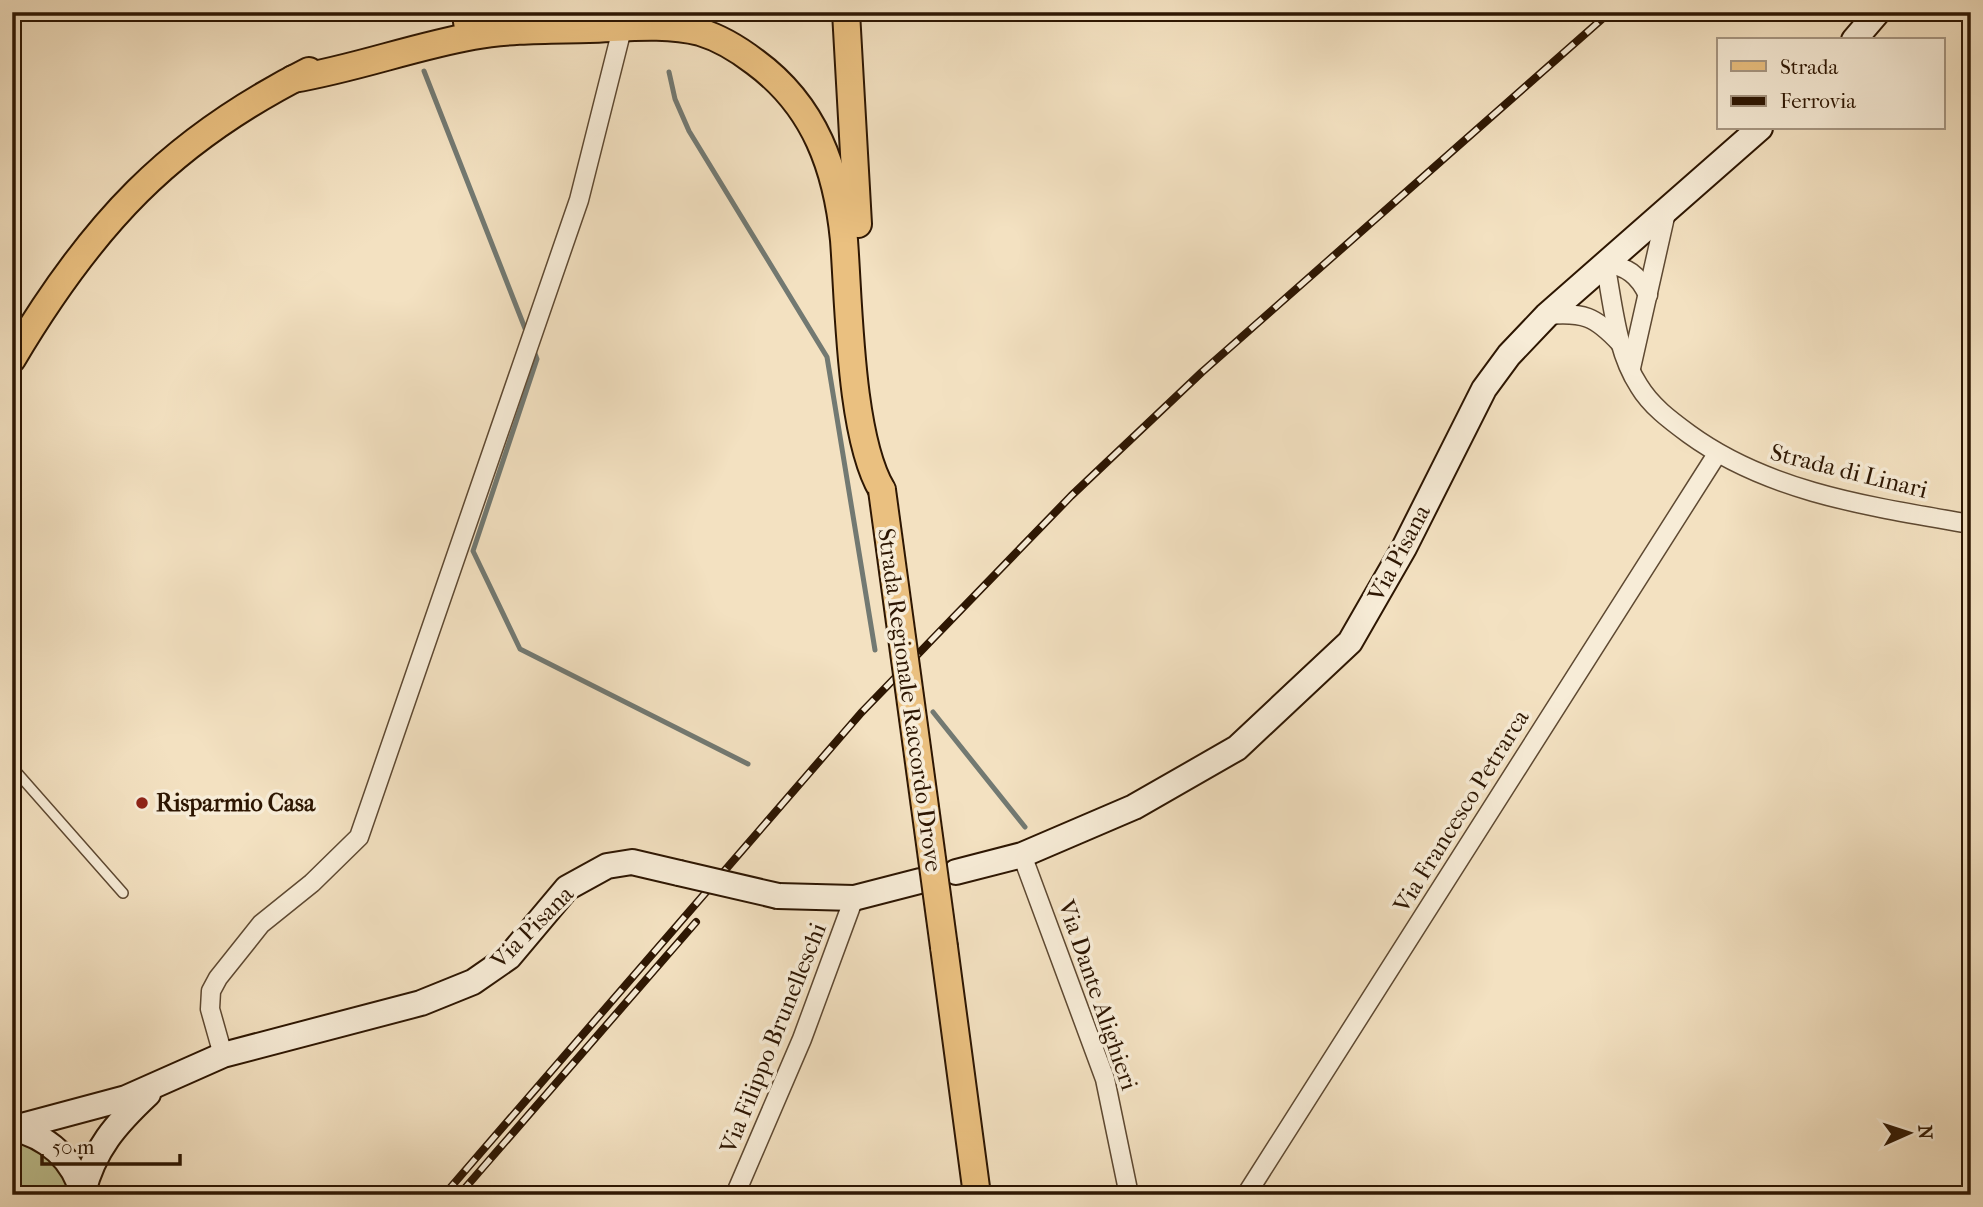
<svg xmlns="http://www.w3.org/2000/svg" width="1983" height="1207" font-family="'IM FELL French Canon',serif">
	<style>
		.green { fill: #bec291; stroke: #766c4a; stroke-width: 2 }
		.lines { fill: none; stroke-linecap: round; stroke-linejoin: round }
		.stream { stroke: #727972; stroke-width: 5 }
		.lane-casing { stroke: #5e4932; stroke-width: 12 }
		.street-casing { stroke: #5e4932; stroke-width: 21 }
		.secondary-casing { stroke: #2d1602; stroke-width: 28 }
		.primary-casing { stroke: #2d1602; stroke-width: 30 }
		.lane { stroke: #f7ecd7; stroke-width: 9 }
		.street { stroke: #f7ecd7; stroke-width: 18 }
		.secondary { stroke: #f7ecd7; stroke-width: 24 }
		.primary { stroke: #eac080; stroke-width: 26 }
		.rail-casing { stroke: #2d1602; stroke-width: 8 }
		.rail { stroke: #f7ecd7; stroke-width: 5; stroke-dasharray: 16; stroke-linecap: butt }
		.secondary-bridge-casing { stroke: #2d1602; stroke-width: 28; stroke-linecap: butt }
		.primary-bridge-casing { stroke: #2d1602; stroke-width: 30; stroke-linecap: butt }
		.secondary-bridge { stroke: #f7ecd7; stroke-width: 24 }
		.primary-bridge { stroke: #eac080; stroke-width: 26 }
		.poi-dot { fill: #8f2418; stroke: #f7ecd7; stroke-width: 2.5 }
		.labels { text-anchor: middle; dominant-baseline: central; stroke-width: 7; stroke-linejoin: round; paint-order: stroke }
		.street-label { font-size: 24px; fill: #2d1602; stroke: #f7ecd7 }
		.poi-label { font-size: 24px; font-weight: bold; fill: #2d1602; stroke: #f7ecd7; text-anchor: start }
	</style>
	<rect width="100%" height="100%" fill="#f3e1c1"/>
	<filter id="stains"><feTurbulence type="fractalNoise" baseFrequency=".00286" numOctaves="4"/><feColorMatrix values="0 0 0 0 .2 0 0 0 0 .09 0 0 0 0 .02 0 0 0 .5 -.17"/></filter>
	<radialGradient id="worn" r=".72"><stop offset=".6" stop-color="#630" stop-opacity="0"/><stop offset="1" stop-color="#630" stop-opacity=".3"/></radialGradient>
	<!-- green -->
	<path class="green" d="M12,1142C39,1145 65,1169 71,1195H12Z"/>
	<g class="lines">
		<!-- stream -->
		<g class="stream">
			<polyline points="424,71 528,336"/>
			<polyline points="669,72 675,99 689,131 827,357 875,650"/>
			<polyline points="533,348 537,359 473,551 520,649 748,764"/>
			<polyline points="933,712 1025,827"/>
		</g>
		<!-- lane casing -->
		<g class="lane-casing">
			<polyline id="lane" points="12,767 123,893"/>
		</g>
		<!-- street casing -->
		<g class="street-casing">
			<g id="street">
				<path d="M1648,295C1638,274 1627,267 1605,263C1613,303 1616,351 1639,386C1651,406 1670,420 1689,434C1770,493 1873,507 1971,524"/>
				<path d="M1547,315C1583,312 1595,316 1620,343"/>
				<polyline points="1631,368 1667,208"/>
				<polyline points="1022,855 1105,1079 1129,1195"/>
				<polyline points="223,1055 210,1009 211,991 218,978 261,924 312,883 359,837 579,200 620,37"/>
				<polyline points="735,1195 802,1039 854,898"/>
				<polyline points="1246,1195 1717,454"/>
			</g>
		</g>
		<!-- secondary casing -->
		<g class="secondary-casing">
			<g id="secondary">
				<polyline points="1854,40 1878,12"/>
				<polyline points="956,872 1022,855 1134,807 1237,748 1350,642 1404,548 1484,389 1509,355 1547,315 1760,128"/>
				<polyline points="778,896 854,898 920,881"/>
				<path d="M12,1128C47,1136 74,1159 83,1195"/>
				<polyline points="14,1128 126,1098 223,1055 421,1003 473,982 509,957 567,888 607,866 632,862 679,873"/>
				<path d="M83,1192C94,1149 116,1124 148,1094"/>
			</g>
		</g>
		<!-- primary casing -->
		<g class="primary-casing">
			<g id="primary">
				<polyline points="846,12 858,224"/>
				<polyline points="467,22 483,12"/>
				<path d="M293,79C354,69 412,47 473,36C511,29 550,30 589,29C624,28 665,23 700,32C720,38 738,49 755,62C815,106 837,169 844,240C849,306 850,436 882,490"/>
				<path d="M12,359C91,226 169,141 309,71"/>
				<polyline points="944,947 977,1195"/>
			</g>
		</g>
		<!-- lane -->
		<use href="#lane" class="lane"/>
		<!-- street -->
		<use href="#street" class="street"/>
		<!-- secondary -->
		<use href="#secondary" class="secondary"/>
		<!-- primary -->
		<use href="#primary" class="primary"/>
		<!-- rail casing -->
		<g class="rail-casing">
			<g id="rail">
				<polyline points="444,1195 861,713 1071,496 1202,372 1610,12"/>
				<polyline points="459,1195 696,922"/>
			</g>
		</g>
		<!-- rail -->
		<use href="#rail" class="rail"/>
		<!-- secondary-bridge casing -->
		<g class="secondary-bridge-casing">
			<polyline id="secondary-bridge" points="679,873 778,896"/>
		</g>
		<!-- primary-bridge casing -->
		<g class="primary-bridge-casing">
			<polyline id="primary-bridge" points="882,490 944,947"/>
		</g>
		<!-- secondary-bridge -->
		<use href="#secondary-bridge" class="secondary-bridge"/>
		<!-- primary-bridge -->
		<use href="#primary-bridge" class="primary-bridge"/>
	</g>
	<!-- markers -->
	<circle class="poi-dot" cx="142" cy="803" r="7"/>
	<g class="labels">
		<!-- street labels -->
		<g class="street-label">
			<text transform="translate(1849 471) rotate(14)">Strada di Linari</text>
			<text transform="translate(1399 553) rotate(-62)">Via Pisana</text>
			<text transform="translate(910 700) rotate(82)">Strada Regionale Raccordo Drove</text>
			<text transform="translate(1461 811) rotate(-58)">Via Francesco Petrarca</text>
			<text transform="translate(532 927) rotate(-45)">Via Pisana</text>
			<text transform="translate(1098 995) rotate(71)">Via Dante Alighieri</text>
			<text transform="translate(773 1038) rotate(-68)">Via Filippo Brunelleschi</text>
		</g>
		<!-- poi labels -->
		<g class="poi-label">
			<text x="156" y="803">Risparmio Casa</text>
		</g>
	</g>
	<!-- margin -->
	<rect width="1983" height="1207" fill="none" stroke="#f3e1c1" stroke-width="42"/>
	<rect x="14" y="14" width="1955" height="1179" fill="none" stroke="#2d1602" stroke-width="3.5"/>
	<rect x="21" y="21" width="1941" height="1165" fill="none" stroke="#2d1602" stroke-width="2"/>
	<!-- legend -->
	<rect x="1717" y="38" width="228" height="91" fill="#f7ecd7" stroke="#a69682" stroke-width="2"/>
	<rect x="1731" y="61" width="35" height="10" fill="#eac080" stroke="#a69682" stroke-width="2"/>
	<text x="1780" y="74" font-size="21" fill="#2d1602">Strada</text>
	<rect x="1731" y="96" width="35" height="10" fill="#2d1602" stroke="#a69682" stroke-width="2"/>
	<text x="1780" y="108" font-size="21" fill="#2d1602">Ferrovia</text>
	<!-- north arrow -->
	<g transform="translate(1909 1133) rotate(87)" stroke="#f7ecd7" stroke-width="5" paint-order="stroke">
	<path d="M0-5L12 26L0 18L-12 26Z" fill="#2d1602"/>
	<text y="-10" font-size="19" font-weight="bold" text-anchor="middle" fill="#2d1602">N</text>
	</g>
	<!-- scale -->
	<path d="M42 1154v10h138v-10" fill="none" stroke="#2d1602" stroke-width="3.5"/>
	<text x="52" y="1154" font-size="21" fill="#2d1602" stroke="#f7ecd7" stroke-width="5" paint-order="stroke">50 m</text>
	<rect width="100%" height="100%" filter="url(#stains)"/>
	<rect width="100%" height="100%" fill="url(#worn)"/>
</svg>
